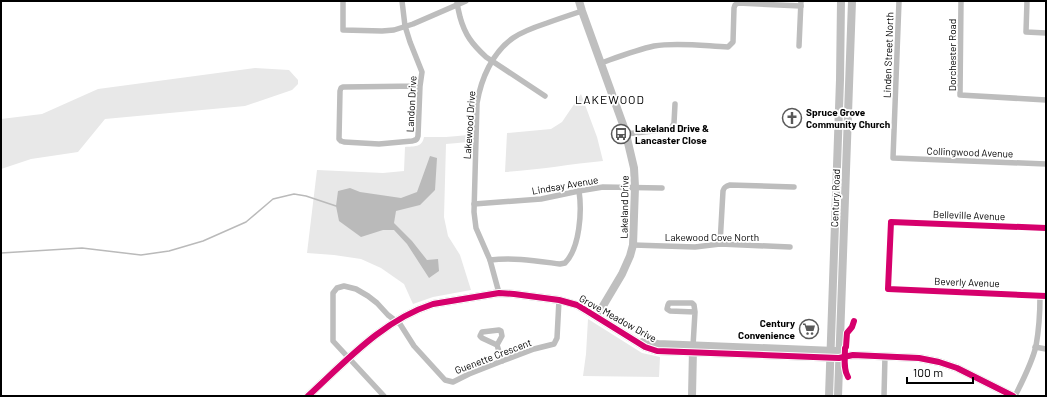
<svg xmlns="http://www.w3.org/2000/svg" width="1047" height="397" font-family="Barlow,sans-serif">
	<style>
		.green { fill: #e8e8e8 }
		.water { fill: #bababa }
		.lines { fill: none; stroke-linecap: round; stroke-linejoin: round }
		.stream { stroke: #bababa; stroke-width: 1.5 }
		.street { stroke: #bdbdbd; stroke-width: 5.5 }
		.secondary { stroke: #bfbfbf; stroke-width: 8 }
		.cycleway-casing { stroke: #fff; stroke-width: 8 }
		.cycleway { stroke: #d6006c; stroke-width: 6 }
		.labels { text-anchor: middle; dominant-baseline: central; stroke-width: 3.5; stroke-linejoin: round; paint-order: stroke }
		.street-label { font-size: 10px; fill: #000; stroke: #fff }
		.poi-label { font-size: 10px; font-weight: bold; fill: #000; stroke: #fff; text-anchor: start }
		.quarter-label { font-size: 12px; letter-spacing: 1px; fill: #000; stroke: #fff }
	</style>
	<rect width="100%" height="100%" fill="#fff"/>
	<!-- green -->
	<g class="green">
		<polygon points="255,68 289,70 298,80 298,84 292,90 245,106 105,119 78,152 31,159 1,169 1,119 42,114 98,89"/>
		<path d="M581,94L597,137L603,161C571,164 538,170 505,172L507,133L551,129L562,122Z"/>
		<path d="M469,135V142L446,144L444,217L448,236L460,255L471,290L433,297L413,304L404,284L381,268L361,259L334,255L307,253L317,170L383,173L404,171L405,147C414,146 422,148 424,137H446Z"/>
		<polygon points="588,319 642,353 660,357 659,377 583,376 586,354"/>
	</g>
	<!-- water -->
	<polygon class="water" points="430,156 437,158 435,190 420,205 396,211 394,223 412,241 427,260 438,259 439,271 429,278 407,244 394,230 383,230 361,237 339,221 336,206 338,191 350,188 360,192 401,198 417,192"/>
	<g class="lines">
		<!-- stream -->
		<polyline class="stream" points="1,253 82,248 141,255 169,251 203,241 246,222 273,199 294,194 306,196 336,206"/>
		<!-- street -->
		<g class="street">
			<polyline points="343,1 343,30 382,31 394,30 413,24 466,1"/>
			<path d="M402,1L405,26L410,42L422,72L420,86L418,136C417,140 416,140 412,141L379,144L344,142L341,141L339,139L340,91L341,88L343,87L420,86"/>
			<path d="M457,1C457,6 459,12 460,17C465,35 472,44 486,57L545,96"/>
			<polyline points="899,1 893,158 1046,164"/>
			<polyline points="961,1 960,95 1046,100"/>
			<polyline points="1027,1 1026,32 1046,33"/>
			<polyline points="799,46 801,1"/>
			<path d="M601,63C618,57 636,50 654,46C677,42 705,46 728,47L733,42L734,8L735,5L738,3L801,6"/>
			<polyline points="626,134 671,129 674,123 675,104"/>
			<polyline points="474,204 541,199 579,191 603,187 662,188"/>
			<polyline points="1046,228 891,222 888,289 1046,296"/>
			<path d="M720,244L723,191C724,187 726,186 730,185L794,187"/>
			<polyline points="633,245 695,247 720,244 790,247"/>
			<path d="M490,260C514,257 537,261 560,264L565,263C580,248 582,211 579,191"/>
			<path d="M499,293L490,260L476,228L474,212L477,103C481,79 492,53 513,38C523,31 535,27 547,23C558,19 570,15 582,11"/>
			<polyline points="497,345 502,336 501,331 499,330 482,332 480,336 482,338 497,345 502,361"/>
			<polyline points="693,346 695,312 694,305 692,303 669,303 668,305 667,309 670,311 695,312"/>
			<polyline points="1035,347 1046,349"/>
			<polyline points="384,396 333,341 333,293 337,288 344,286 356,289 368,296 377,303 388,315 400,324 414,346 445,380 453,382 469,374 502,361 534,349 554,344 557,338 559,300"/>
			<polyline points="884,396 885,356"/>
			<path d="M1015,396C1023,380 1032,363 1036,346C1039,329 1040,313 1040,296"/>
		</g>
		<!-- secondary -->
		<g class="secondary">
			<polyline points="579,1 582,11 625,130 634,168 635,187 633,245 630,256 622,274 597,316"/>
			<polyline points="643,342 658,344 835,351"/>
			<path d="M308,396C346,361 383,320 433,304L499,293L514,294L559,300L577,305L587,311L645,347L657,351L839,358L853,355L919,358L939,362L957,368L1013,396"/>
			<polyline points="692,396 693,349"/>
			<polyline points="829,396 840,80 841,1"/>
			<polyline points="838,396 852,1"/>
		</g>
		<!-- cycleway casing -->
		<g class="cycleway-casing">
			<g id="cycleway">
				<polyline points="1046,228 891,222 888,289 1046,296"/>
				<path d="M848,377C843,369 845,358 845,348L846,347L847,333L852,327L854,321"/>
				<path d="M308,396C346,361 383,320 433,304L499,293L514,294L559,300L577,305L587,311L645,347L657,351L839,358L853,355L919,358L939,362L957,368L1013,396"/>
			</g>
		</g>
		<!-- cycleway -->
		<use href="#cycleway" class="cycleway"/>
	</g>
	<!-- icons -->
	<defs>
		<g id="church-ring" transform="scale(1)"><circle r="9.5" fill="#fff" stroke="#595959" stroke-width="1.5"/><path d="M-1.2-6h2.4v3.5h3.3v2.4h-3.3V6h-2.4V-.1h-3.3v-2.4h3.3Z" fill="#595959"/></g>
		<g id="bus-ring" transform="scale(1)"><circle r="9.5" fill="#fff" stroke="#595959" stroke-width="1.5"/><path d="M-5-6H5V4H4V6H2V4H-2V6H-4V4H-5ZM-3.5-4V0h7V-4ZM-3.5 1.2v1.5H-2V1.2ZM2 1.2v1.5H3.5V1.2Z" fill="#595959"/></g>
		<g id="supermarket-ring" transform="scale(1)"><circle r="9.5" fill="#fff" stroke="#595959" stroke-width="1.5"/><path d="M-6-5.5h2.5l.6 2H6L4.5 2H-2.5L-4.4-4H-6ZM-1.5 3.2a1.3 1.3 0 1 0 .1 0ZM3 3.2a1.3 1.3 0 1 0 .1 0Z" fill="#595959"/></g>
	</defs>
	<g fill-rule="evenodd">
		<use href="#church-ring" x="792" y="118"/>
		<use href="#bus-ring" x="621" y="134"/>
		<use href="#supermarket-ring" x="809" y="329"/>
	</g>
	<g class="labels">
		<!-- street labels -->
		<g class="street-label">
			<text transform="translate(888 55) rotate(-88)">Linden Street North</text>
			<text transform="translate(952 55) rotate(-90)">Dorchester Road</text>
			<text transform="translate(411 104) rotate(-87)">Landon Drive</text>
			<text transform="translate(469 125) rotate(-86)">Lakewood Drive</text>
			<text transform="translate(970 152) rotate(2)">Collingwood Avenue</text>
			<text transform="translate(565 185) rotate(-10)">Lindsay Avenue</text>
			<text transform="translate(835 198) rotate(-88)">Century Road</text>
			<text transform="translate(624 207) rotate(-89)">Lakeland Drive</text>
			<text transform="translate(969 215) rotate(2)">Belleville Avenue</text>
			<text x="712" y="237">Lakewood Cove North</text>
			<text transform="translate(967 282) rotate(2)">Beverly Avenue</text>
			<text transform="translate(618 318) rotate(29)">Grove Meadow Drive</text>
			<text transform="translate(493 356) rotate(-21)">Guenette Crescent</text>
		</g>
		<!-- poi labels -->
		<g class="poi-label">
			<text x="806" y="112">Spruce Grove<tspan x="806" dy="12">Community Church</tspan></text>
			<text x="635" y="128">Lakeland Drive &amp;<tspan x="635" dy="12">Lancaster Close</tspan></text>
			<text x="795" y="323" text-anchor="end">Century<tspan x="795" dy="12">Convenience</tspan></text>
		</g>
		<!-- quarter labels -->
		<g class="quarter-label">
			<text x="610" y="99">LAKEWOOD</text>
		</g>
	</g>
	<!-- border -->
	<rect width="1047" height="397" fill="none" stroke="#000000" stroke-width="4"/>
	<!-- scale -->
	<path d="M907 377v6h66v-6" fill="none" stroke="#000000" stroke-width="2"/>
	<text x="913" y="377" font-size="12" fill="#000000" stroke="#ffffff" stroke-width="3" paint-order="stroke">100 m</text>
</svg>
